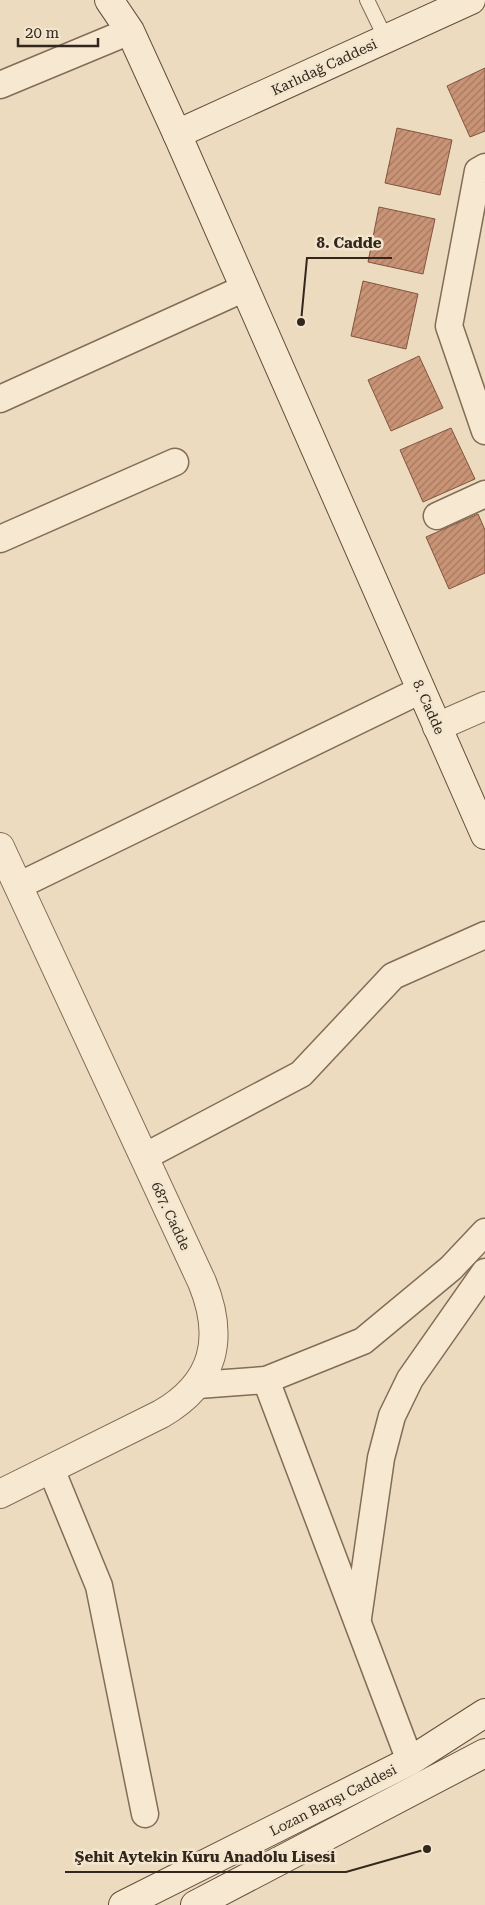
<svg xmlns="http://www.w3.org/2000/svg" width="485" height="1905" font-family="'Roboto Serif',serif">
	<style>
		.building { fill: url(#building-hatch); stroke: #82553f }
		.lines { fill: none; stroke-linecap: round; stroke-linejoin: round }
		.service-casing { stroke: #836c58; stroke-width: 16 }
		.minor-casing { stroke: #836c58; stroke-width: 29 }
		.tertiary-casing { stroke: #836c58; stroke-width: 30 }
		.secondary-casing { stroke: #654e3b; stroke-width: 30 }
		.service { stroke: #f7e9d1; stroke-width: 14 }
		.minor { stroke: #f7e9d1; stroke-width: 26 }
		.tertiary { stroke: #f7e9d1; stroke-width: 28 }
		.secondary { stroke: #f7e9d1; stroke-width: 28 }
		.labels { text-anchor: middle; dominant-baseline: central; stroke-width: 5; stroke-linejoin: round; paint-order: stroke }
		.street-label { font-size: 14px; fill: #33261c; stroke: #f3e6ce }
		.leader { fill: none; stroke: #33261c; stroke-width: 2 }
		.callout-dot { fill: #33261c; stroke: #f3e6ce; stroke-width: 2 }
		.callout-label { font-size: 15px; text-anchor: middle; font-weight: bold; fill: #33261c; stroke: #f3e6ce; stroke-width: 5; stroke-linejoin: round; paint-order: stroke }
	</style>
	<defs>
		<pattern id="building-hatch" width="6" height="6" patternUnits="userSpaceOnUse" patternTransform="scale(1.25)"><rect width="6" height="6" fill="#c99376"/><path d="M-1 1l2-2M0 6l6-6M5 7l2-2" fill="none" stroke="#a47860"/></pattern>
	</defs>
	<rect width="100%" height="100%" fill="#ecdbbf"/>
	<!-- building -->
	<g class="building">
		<polygon points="485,68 485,131 470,137 447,86"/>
		<polygon points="397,128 452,140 440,195 385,183"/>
		<polygon points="379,207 435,219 423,274 368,262"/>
		<polygon points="363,281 418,294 406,349 351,336"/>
		<polygon points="419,356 443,408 391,431 368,380"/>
		<polygon points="451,428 475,479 423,502 400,450"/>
		<polygon points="478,514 485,530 485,573 449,589 426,537"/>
	</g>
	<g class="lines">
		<!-- service casing -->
		<g class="service-casing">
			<polyline id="service" points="367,0 386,39"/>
		</g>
		<!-- minor casing -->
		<g class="minor-casing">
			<g id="minor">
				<polyline points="0,85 130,31"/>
				<polyline points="485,167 478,171 449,326 485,431"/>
				<polyline points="0,399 245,288"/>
				<polyline points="437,516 485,494"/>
				<polyline points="0,539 175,462"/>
				<polyline points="18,886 421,690"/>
				<polyline points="144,1157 301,1074 393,976 485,935"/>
				<polyline points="266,1380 410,1761"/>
				<polyline points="198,1385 266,1380 363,1341 451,1268 485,1232"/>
				<polyline points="51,1469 99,1586 145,1814"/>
				<polyline points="358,1618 381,1458 392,1416 410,1379 485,1272"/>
			</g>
		</g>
		<!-- tertiary casing -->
		<g class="tertiary-casing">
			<g id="tertiary">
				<polyline points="437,727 485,706"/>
				<path d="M0,847L202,1282C225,1338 215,1383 161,1414L0,1494"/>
			</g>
		</g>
		<!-- secondary casing -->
		<g class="secondary-casing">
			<g id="secondary">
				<polyline points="109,0 130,31 177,134 485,835"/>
				<polyline points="177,134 471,0"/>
				<polyline points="123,1905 410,1761 485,1713"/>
				<polyline points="195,1905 485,1753"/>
			</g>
		</g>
		<!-- service -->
		<use href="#service" class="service"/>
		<!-- minor -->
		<use href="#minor" class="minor"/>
		<!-- tertiary -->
		<use href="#tertiary" class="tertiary"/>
		<!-- secondary -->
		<use href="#secondary" class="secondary"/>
	</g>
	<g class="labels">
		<!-- street labels -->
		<g class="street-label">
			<text transform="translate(324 67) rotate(-25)">Karlıdağ Caddesi</text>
			<text transform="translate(429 707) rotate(66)">8. Cadde</text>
			<text transform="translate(171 1216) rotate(65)">687. Cadde</text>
			<text transform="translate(333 1800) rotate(-27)">Lozan Barışı Caddesi</text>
		</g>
	</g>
	<!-- callouts -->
	<path class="leader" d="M301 322L307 258H392M427 1849L346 1872H65"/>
	<g class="callout-dot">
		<circle cx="301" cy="322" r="5"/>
		<circle cx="427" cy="1849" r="5"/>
	</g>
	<g class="callout-label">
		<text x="349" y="248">8. Cadde</text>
		<text x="205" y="1862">Şehit Aytekin Kuru Anadolu Lisesi</text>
	</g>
	<!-- scale -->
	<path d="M18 38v8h80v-8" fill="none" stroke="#33261c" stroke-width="2.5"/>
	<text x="25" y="38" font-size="15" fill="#33261c" stroke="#f3e6ce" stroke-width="4" paint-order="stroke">20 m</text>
</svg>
